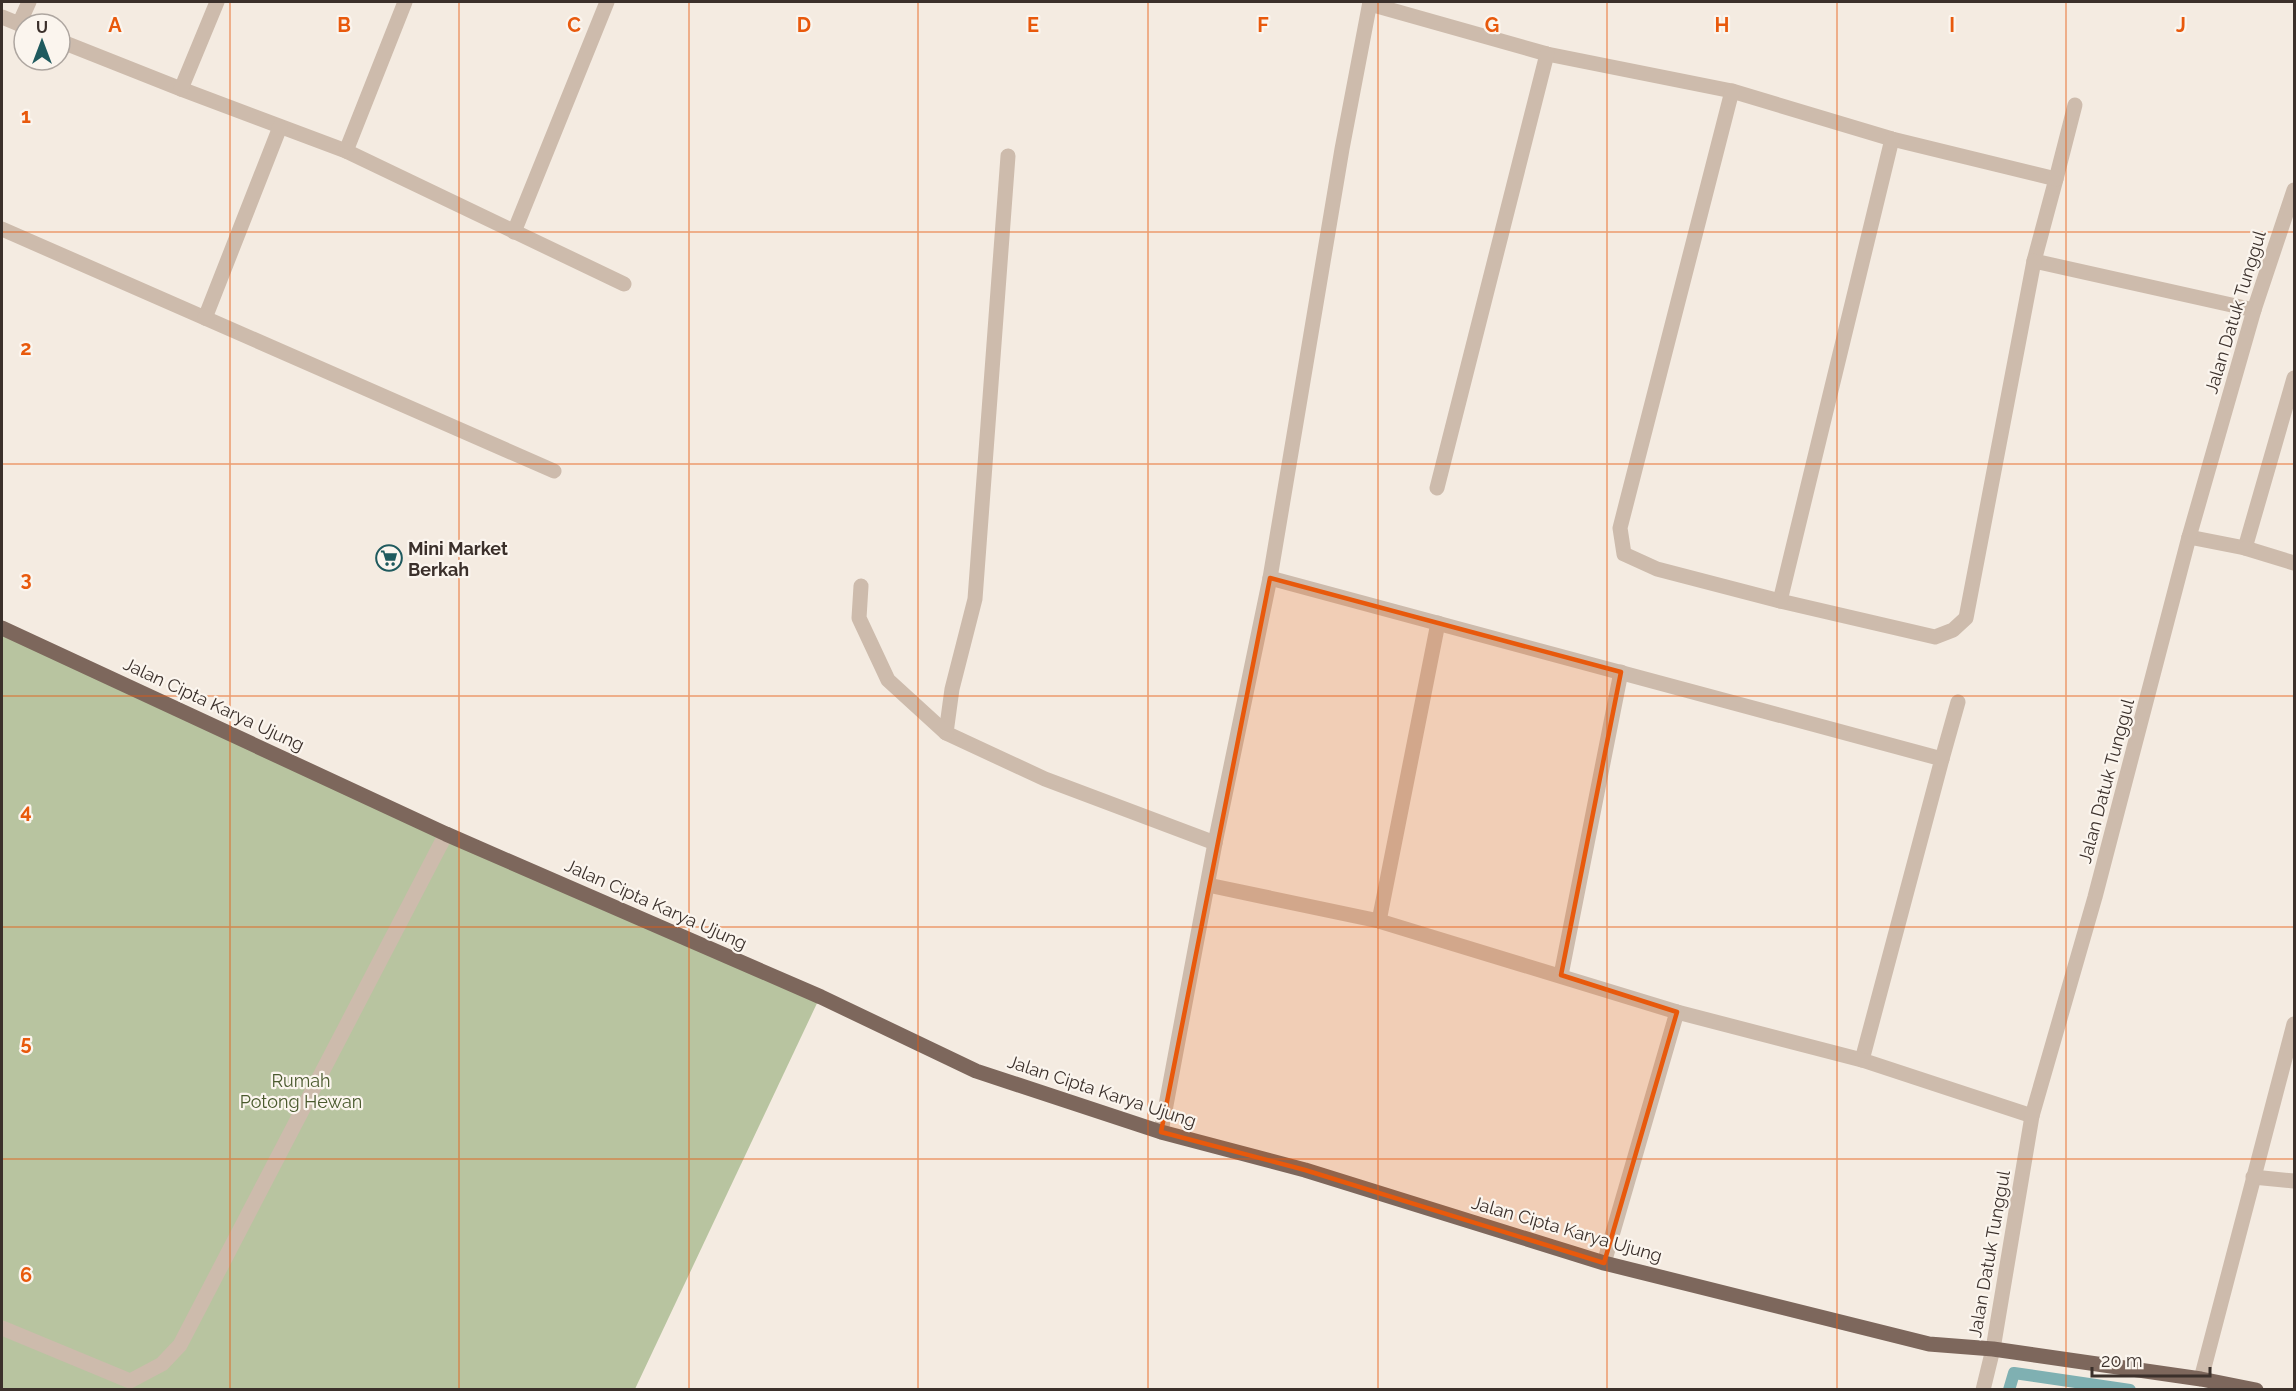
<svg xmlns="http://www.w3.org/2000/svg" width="2296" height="1391" font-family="Raleway,sans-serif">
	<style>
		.green { fill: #b8c4a0 }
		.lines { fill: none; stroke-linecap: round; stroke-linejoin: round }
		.stream { stroke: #7fb0b2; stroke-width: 12 }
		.minor { stroke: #cdbbac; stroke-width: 15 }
		.major { stroke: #7d675c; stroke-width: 15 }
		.marked { fill: #e8590c; fill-opacity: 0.2; stroke: #e8590c; stroke-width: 4.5; stroke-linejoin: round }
		.grid { fill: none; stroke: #e8590c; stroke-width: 1.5; stroke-opacity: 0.55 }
		.labels { text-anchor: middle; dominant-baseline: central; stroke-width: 4.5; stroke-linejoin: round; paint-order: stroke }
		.street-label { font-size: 18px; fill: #3b302b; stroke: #fbf5ee }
		.poi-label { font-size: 18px; font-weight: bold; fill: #3b302b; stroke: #fbf5ee; text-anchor: start }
		.park-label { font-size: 18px; fill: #4a5a2e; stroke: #fbf5ee }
		.grid-label { font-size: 20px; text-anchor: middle; font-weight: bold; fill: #e8590c; stroke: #fbf5ee; stroke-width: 4.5; stroke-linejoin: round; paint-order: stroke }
	</style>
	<rect width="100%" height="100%" fill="#f4ebe1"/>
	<!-- green -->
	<polygon class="green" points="2,623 819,999 635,1389 2,1390"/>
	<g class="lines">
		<!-- stream -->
		<polyline class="stream" points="2009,1390 2014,1373 2130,1390"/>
		<!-- minor -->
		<g class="minor">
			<polyline points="1370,4 1547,54 1732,91 1892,139 2056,179 2034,261 2254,310"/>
			<polyline points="2,17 24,26"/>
			<polyline points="19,24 29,2"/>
			<polyline points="60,41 181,89 346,151 624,284"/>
			<polyline points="181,89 217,2"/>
			<polyline points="1732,91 1620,528 1624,554 1657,569 1780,601 1935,637 1953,630 1966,618 2034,261"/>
			<polyline points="346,151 405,2"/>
			<polyline points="1008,156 975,599 952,689 946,733 1045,779 1215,843"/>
			<polyline points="2056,179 2075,105"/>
			<polyline points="2,229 554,471"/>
			<polyline points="514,232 607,2"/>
			<polyline points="205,318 280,127"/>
			<polyline points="1437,488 1547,54"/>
			<polyline points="2189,537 2245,548 2294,378"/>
			<polyline points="2245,548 2294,563"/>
			<polyline points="1270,578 1942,759 1862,1060"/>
			<polyline points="861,586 859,618 888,680 946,733"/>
			<polyline points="1780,601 1892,139"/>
			<polyline points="1942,759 1958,702"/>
			<polyline points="1208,885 1379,921 1677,1012 1862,1060 2032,1116"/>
			<polyline points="1379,921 1438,623"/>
			<polyline points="1561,975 1621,672"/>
			<polyline points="1161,1132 1215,843 1270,578 1342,149 1370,2"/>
			<polyline points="2253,1177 2294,1181"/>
			<polyline points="1604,1263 1677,1012"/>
			<polyline points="2,1328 130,1381 162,1364 180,1345 446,834"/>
			<polyline points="2201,1379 2294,1024"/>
			<polyline points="1983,1390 1993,1349 2032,1116 2095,897 2189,537 2254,310 2294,190"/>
		</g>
		<!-- major -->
		<polyline class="major" points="2,628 446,834 821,997 976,1071 1161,1132 1305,1170 1604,1263 1929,1344 1993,1349 2201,1379 2256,1390"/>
	</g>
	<!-- marked area -->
	<path class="marked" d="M1270,578L1621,672L1561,975L1677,1012L1604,1263L1305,1170L1161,1132Z"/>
	<!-- grid -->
	<path class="grid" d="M230,2V1390M459,2V1390M689,2V1390M918,2V1390M1148,2V1390M1378,2V1390M1607,2V1390M1837,2V1390M2066,2V1390M2,232H2294M2,464H2294M2,696H2294M2,927H2294M2,1159H2294"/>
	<!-- icons -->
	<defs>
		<g id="supermarket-ring" transform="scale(1.35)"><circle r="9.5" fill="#fbf5ee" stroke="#1f5a5e" stroke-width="1.5"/><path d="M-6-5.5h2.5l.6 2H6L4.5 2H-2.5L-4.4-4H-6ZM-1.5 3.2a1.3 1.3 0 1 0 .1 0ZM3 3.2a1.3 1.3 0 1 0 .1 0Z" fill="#1f5a5e"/></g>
	</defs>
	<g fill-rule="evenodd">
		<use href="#supermarket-ring" x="389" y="558"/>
	</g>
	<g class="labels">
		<!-- street labels -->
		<g class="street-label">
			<text transform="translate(2235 312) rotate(-73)">Jalan Datuk Tunggul</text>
			<text transform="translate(214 704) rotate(25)">Jalan Cipta Karya Ujung</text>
			<text transform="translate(2106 781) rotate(-75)">Jalan Datuk Tunggul</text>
			<text transform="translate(656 904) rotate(24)">Jalan Cipta Karya Ujung</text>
			<text transform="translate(1102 1091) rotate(18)">Jalan Cipta Karya Ujung</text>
			<text transform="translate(1567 1229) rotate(16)">Jalan Cipta Karya Ujung</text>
			<text transform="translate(1989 1254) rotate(-80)">Jalan Datuk Tunggul</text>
		</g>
		<!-- poi labels -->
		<g class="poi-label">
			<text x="408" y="548">Mini Market<tspan x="408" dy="21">Berkah</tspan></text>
		</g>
		<!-- park labels -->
		<g class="park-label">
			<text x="301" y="1080">Rumah<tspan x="301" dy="21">Potong Hewan</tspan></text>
		</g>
	</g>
	<g class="grid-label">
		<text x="115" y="32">A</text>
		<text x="344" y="32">B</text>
		<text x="574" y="32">C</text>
		<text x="804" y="32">D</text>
		<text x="1033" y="32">E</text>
		<text x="1263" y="32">F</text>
		<text x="1492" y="32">G</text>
		<text x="1722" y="32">H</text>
		<text x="1952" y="32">I</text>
		<text x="2181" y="32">J</text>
		<text x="26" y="123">1</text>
		<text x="26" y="355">2</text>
		<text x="26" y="586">3</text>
		<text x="26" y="818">4</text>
		<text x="26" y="1050">5</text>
		<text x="26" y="1282">6</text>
	</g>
	<!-- border -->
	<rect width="2296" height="1391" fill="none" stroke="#3b302b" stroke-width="6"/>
	<!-- north arrow -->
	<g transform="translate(42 42)"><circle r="28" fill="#fbf5ee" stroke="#aea6a0" stroke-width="1.5"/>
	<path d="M0-4.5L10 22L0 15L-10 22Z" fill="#1f5a5e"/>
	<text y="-9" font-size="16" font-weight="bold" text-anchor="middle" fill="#3b302b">U</text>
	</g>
	<!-- scale -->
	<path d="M2092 1367v9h118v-9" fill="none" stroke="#3b302b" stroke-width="3"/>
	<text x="2101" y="1367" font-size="18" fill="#3b302b" stroke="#fbf5ee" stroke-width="4.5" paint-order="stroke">20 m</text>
</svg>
